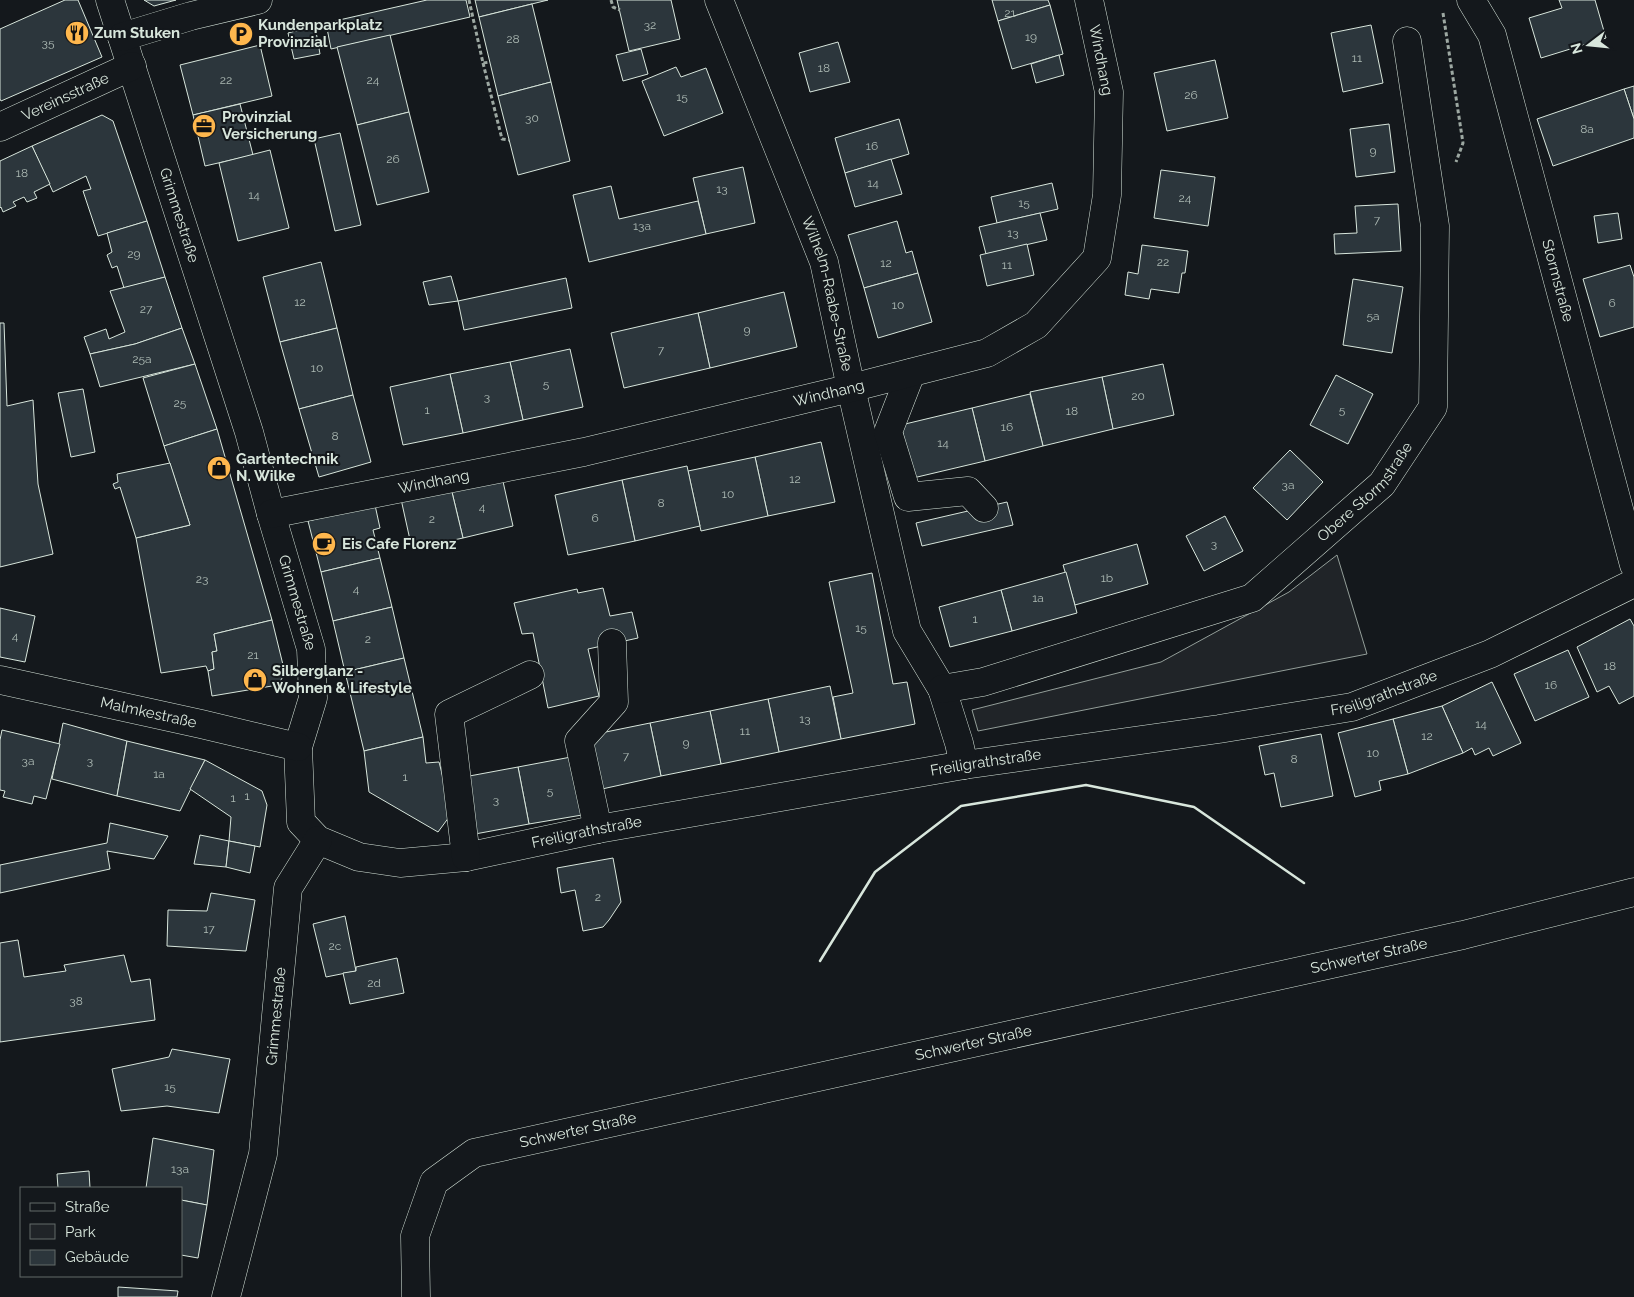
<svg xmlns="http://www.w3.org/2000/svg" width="1634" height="1297" font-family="Raleway,sans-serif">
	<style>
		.green { fill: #202428; stroke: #939e99 }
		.building { fill: #2c363c; stroke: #d8e6dc }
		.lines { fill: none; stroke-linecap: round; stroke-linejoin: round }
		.minor-casing { stroke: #d8e6dc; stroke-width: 29 }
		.path { stroke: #9da8a2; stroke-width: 3; stroke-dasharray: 4 2.5; stroke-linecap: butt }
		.minor { stroke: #14181c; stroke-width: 28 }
		.wall { stroke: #d8e6dc; stroke-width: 2.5 }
		.labels { text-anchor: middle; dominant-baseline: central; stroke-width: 4; stroke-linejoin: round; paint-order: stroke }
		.number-label { font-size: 12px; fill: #adbab4 }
		.poi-label { font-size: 15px; font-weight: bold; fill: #d8e6dc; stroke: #14181c; text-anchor: start }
		.street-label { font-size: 15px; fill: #d8e6dc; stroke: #14181c }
	</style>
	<rect width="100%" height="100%" fill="#14181c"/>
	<!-- green -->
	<polygon class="green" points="1337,555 1367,654 978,731 972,710 1161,662 1289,592"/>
	<!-- building -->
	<g class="building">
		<polygon points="65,0 78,0 102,57 1,101 0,99 0,29"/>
		<polygon points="144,0 176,0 154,6"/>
		<polygon points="427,0 466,0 470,17 331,49 326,23"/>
		<polygon points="475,0 548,0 479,17"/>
		<polygon points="617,0 671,0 680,39 629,51"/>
		<polygon points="992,0 1048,0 1050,5 998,21"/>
		<polygon points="1559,0 1595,0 1606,38 1541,58 1529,18 1562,8"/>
		<polygon points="532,4 551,82 498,96 479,17"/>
		<polygon points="1050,5 1063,54 1012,69 998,21"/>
		<polygon points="1371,25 1383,83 1343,92 1331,33"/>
		<polygon points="315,26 320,54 294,59 288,33"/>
		<polygon points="390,35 409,112 357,125 337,47"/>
		<polygon points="838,42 850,82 810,92 799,53"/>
		<polygon points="260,45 272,96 193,115 180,65"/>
		<polygon points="641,49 648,74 623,81 616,55"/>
		<polygon points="1059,55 1064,75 1036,83 1031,64"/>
		<polygon points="1215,60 1228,118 1167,131 1154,73"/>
		<polygon points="676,67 681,77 706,68 723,113 664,136 642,81"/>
		<polygon points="551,82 570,161 518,175 498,96"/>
		<polygon points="1634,86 1634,119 1624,89"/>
		<polygon points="1624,89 1634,119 1634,138 1553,166 1537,119"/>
		<polygon points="240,104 253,155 205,166 193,115"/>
		<polygon points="409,112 429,192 377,205 357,125"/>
		<polygon points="102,115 113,121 147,221 98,236 83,191 91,189 86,176 53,192 32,146"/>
		<polygon points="899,119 909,154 845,173 835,138"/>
		<polygon points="1389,124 1395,172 1356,177 1350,129"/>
		<polygon points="340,133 361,225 335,231 314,139"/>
		<polygon points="32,146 50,184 34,192 37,198 27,202 24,197 13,202 16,206 3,212 1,207 0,208 0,161"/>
		<polygon points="270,150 289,228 238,241 219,163"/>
		<polygon points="891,159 902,194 855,207 845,173"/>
		<polygon points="743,167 755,223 706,234 693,178"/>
		<polygon points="1161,170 1215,177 1208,226 1154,218"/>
		<polygon points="1052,183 1058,209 997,223 991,197"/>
		<polygon points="611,186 619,219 698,201 706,234 589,262 573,195"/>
		<polygon points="1398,204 1401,251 1335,254 1334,234 1357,233 1355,206"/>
		<polygon points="1040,213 1047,240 986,254 979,227"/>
		<polygon points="1618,213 1622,239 1598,243 1594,216"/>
		<polygon points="147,221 165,277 124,288 117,266 112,268 107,255 112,252 107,233"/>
		<polygon points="897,221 906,253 912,251 918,273 864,288 848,235"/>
		<polygon points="1027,244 1034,275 987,286 980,255"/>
		<polygon points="1142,245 1188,251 1185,273 1182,273 1179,293 1151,289 1149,299 1125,295 1128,272 1138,274"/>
		<polygon points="321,262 337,328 280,342 263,277"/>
		<polygon points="1630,265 1634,277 1634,327 1600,337 1583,279"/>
		<polygon points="918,273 932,322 878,338 864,288"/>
		<polygon points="451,276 458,301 429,305 423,282"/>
		<polygon points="165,277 182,328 135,344 90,354 84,337 106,329 109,339 125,332 110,291"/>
		<polygon points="566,278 572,308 464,330 458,301"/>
		<polygon points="1353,279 1403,287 1392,353 1343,345"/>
		<polygon points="784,292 797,347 710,368 698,313"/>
		<polygon points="698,313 710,368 624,388 611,333"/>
		<polygon points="0,323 4,323 7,406 33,400 38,484 53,554 0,567"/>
		<polygon points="182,328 195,364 100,387 90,354 135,344"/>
		<polygon points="337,328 353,395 299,409 280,342"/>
		<polygon points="570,349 583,407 523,420 510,362"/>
		<polygon points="510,362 523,420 463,433 450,374"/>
		<polygon points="195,364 217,429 164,446 143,378"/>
		<polygon points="1163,364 1174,415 1113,429 1102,377"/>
		<polygon points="450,374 463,433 403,445 390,387"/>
		<polygon points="1336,375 1373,394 1348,444 1310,425"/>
		<polygon points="1102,377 1113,429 1043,446 1030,392"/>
		<polygon points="83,389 95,452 71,457 58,393"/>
		<polygon points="1030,394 1043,446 985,461 972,408"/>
		<polygon points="353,395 371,462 319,477 299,409"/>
		<polygon points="972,408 985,461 913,478 901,425"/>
		<polygon points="217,429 272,620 214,634 217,651 212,652 214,669 208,671 206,666 161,673 136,538 190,525 164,446"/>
		<polygon points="821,442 835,502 768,516 755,457"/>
		<polygon points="1290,450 1323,482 1287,520 1253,488"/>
		<polygon points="755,457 768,516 701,531 688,471"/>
		<polygon points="170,463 190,525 136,538 120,487 115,489 113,484 118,482 117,474"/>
		<polygon points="687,466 700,526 635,541 622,480"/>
		<polygon points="502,477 513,526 463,538 451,488"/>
		<polygon points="622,480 635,541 568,555 555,495"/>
		<polygon points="451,488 463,538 412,549 401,499"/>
		<polygon points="1007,502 1013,525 922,546 916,523"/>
		<polygon points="375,505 380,528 373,530 380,558 321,572 308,521"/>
		<polygon points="1225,516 1243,551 1204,571 1186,536"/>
		<polygon points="1137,544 1148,584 1075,605 1063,565"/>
		<polygon points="380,558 392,607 333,621 321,572"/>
		<polygon points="1066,572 1077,613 1012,631 1001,590"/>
		<polygon points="872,573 893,684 907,682 915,724 841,739 833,697 853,693 829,582"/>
		<polygon points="603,588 610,616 632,612 638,638 588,649 599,696 548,708 533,633 522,634 514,603 577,589 578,593"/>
		<polygon points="1001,590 1012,631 950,647 939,607"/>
		<polygon points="392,607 404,658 345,672 333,621"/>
		<polygon points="0,608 35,616 25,662 0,657"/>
		<polygon points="1630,619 1634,626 1634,696 1619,704 1609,686 1597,692 1577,647"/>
		<polygon points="272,620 285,673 278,685 212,696 208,671 214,669 212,652 217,651 214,634"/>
		<polygon points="1568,650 1589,697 1535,721 1514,674"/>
		<polygon points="404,658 423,737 364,751 345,672"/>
		<polygon points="1492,682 1521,743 1493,756 1489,748 1475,755 1472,748 1463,753 1442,706"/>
		<polygon points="830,686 841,739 779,752 768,699"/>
		<polygon points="768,699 779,752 721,764 710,711"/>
		<polygon points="1442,706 1463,753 1408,774 1393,719"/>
		<polygon points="710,711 721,764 661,776 650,723"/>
		<polygon points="1393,719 1408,774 1379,781 1381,790 1355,797 1338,733"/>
		<polygon points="63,723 127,741 117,796 52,779"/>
		<polygon points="650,723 661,776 602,789 591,735"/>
		<polygon points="2,730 60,744 46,799 34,796 32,804 3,797 5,791 0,790 0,740"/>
		<polygon points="1321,734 1333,796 1281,807 1274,773 1265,775 1259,746"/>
		<polygon points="423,737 426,763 439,762 452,813 438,832 369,792 364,751"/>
		<polygon points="127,741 205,760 180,811 117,796"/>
		<polygon points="571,757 582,815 529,824 518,767"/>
		<polygon points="205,760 262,791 267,805 260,847 229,841 231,817 190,789"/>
		<polygon points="518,767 529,824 475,834 464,777"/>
		<polygon points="110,823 168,836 154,859 107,851 110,869 0,893 0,865 107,843"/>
		<polygon points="200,835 229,841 226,867 194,864"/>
		<polygon points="229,841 255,846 250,873 226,867"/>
		<polygon points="613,858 621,902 609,920 603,927 583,931 575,890 561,893 557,868"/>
		<polygon points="211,893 255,900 246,951 167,946 168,910 207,911"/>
		<polygon points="345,916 356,971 326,977 313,924"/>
		<polygon points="18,940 24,977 66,971 64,965 124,955 131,982 150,979 155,1020 0,1042 0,943"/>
		<polygon points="397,958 404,993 350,1004 343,973 356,971 356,967"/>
		<polygon points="172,1049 230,1059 219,1113 167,1106 121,1111 112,1069 169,1057"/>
		<polygon points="153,1138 214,1150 207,1205 181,1200 181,1188 146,1188"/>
		<polygon points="89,1171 90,1188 58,1188 57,1174"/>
		<polygon points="181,1200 207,1205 198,1258 181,1255"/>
		<polygon points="118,1287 178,1291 177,1297 118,1297"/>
	</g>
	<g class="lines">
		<!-- minor casing -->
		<g class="minor-casing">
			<g id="minor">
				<path id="s1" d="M110,0L249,432L271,514L311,649L313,698L298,747L301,822L318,840L359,857L400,863L466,857L598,829L964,765L1219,729L1352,707L1490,654L1634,583"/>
				<path id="s2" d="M719,0L824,262L851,388L907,631L942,689L959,743L964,765"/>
				<path id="s3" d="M1471,0L1492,35L1634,565"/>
				<polyline points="122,37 191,16 258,0"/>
				<path id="s4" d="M0,127L132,66"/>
				<polyline points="911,373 888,432 908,497 968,491 984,508"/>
				<path id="s5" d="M271,514L584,452L851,388L987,353L1036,325L1097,258L1107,195L1109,92L1089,0"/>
				<path id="s6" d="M0,680L201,724L298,747"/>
				<path id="s7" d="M942,689L983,682L1252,598L1382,484L1433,407L1435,226L1407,41"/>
				<polyline points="598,829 579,741 614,702 612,643"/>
				<polyline points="466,857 449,714 530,675"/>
				<path id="s8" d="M226,1297L263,1154L288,888L318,840"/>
				<path id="s9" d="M416,1297L415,1236L434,1182L474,1153L1463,935L1634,892"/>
			</g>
		</g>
		<!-- path -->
		<g class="path">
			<polyline points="469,0 483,63 490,62"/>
			<polyline points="611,0 613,7 620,10"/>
			<polyline points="1443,13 1463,143 1456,162"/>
			<polyline points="483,63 502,139 509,140"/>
		</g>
		<!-- minor -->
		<use href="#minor" class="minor"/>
		<!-- wall -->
		<polyline class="wall" points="820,961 875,872 961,806 1086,785 1194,807 1304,883"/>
	</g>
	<!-- icons -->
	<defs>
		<g id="restaurant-disc" transform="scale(1.25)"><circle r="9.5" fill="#ffb74d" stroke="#14181c"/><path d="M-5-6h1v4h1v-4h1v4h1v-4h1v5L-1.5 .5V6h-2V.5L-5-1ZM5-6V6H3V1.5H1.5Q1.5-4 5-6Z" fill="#111"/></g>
		<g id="parking-disc" transform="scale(1.25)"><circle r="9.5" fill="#ffb74d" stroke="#14181c"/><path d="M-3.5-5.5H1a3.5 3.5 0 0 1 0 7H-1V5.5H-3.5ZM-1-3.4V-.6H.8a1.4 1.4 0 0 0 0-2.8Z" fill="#111"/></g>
		<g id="office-disc" transform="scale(1.25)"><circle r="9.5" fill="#ffb74d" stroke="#14181c"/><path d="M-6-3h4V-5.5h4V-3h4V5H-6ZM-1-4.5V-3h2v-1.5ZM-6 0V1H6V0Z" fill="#111"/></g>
		<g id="shop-disc" transform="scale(1.25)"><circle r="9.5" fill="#ffb74d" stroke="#14181c"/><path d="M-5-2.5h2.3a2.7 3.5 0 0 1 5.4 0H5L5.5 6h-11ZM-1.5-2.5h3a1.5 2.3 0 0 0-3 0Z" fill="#111"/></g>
		<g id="cafe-disc" transform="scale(1.25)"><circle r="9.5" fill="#ffb74d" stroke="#14181c"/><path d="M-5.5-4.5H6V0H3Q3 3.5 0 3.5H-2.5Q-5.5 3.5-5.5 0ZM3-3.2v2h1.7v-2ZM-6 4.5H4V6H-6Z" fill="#111"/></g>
	</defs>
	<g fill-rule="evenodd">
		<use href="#restaurant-disc" x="77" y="33"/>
		<use href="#parking-disc" x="241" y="34"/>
		<use href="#office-disc" x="204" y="126"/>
		<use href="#shop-disc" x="219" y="468"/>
		<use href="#cafe-disc" x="324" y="544"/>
		<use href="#shop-disc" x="255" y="680"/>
	</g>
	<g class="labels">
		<!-- number labels -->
		<g class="number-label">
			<text x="1010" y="13">21</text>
			<text x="650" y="25">32</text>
			<text x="1031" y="37">19</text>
			<text x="513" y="39">28</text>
			<text x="48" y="43">35</text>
			<text x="1357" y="58">11</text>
			<text x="824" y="68">18</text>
			<text x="226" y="80">22</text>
			<text x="373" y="80">24</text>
			<text x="1191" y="95">26</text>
			<text x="682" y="97">15</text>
			<text x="532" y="118">30</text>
			<text x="1587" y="129">8a</text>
			<text x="872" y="146">16</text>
			<text x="1373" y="151">9</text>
			<text x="393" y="159">26</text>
			<text x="22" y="173">18</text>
			<text x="873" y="183">14</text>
			<text x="722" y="189">13</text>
			<text x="254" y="195">14</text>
			<text x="1185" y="198">24</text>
			<text x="1024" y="203">15</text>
			<text x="1377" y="220">7</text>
			<text x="642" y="226">13a</text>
			<text x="1013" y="233">13</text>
			<text x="134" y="254">29</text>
			<text x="1163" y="262">22</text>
			<text x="886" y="263">12</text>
			<text x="1007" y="265">11</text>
			<text x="300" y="302">12</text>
			<text x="1612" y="303">6</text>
			<text x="898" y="305">10</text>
			<text x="146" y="309">27</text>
			<text x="1373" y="316">5a</text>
			<text x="747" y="330">9</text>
			<text x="661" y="350">7</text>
			<text x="142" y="359">25a</text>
			<text x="317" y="368">10</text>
			<text x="546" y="384">5</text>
			<text x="1138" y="396">20</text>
			<text x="487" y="397">3</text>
			<text x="180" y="403">25</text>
			<text x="427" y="410">1</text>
			<text x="1342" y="410">5</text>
			<text x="1072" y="411">18</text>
			<text x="1007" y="427">16</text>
			<text x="335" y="436">8</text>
			<text x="943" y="443">14</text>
			<text x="795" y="479">12</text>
			<text x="1288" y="485">3a</text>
			<text x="728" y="494">10</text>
			<text x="661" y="503">8</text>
			<text x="482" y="507">4</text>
			<text x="595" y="518">6</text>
			<text x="432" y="519">2</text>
			<text x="1214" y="544">3</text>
			<text x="1107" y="578">1b</text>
			<text x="202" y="579">23</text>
			<text x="356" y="589">4</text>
			<text x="1038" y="598">1a</text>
			<text x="975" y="619">1</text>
			<text x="861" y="628">15</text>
			<text x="15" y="636">4</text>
			<text x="368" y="639">2</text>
			<text x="253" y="655">21</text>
			<text x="1610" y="666">18</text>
			<text x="1551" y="685">16</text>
			<text x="805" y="719">13</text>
			<text x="1481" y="724">14</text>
			<text x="745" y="731">11</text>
			<text x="1427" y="736">12</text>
			<text x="686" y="743">9</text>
			<text x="1373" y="753">10</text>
			<text x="626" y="756">7</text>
			<text x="1294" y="759">8</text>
			<text x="28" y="761">3a</text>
			<text x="90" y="761">3</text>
			<text x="159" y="774">1a</text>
			<text x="405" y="777">1</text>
			<text x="550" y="791">5</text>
			<text x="247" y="796">1</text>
			<text x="233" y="798">1</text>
			<text x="496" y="800">3</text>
			<text x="598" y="897">2</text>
			<text x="209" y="929">17</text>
			<text x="335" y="946">2c</text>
			<text x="374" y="983">2d</text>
			<text x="76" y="1001">38</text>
			<text x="170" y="1087">15</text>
			<text x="180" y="1169">13a</text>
		</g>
		<!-- poi labels -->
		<g class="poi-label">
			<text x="258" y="25">Kundenparkplatz<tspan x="258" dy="17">Provinzial</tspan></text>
			<text x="94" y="33">Zum Stuken</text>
			<text x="222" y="117">Provinzial<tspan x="222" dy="17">Versicherung</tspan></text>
			<text x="236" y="459">Gartentechnik<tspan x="236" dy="17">N. Wilke</tspan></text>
			<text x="342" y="544">Eis Cafe Florenz</text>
			<text x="272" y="671">Silberglanz -<tspan x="272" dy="17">Wohnen &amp; Lifestyle</tspan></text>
		</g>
		<!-- street labels -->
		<g class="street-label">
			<text transform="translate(1101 60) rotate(79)">Windhang</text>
			<text stroke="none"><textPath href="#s4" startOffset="72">Vereinsstraße</textPath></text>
			<text stroke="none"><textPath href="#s1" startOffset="226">Grimmestraße</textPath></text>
			<text stroke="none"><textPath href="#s3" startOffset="295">Stormstraße</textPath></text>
			<text stroke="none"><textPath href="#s2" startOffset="314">Wilhelm-Raabe-Straße</textPath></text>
			<text stroke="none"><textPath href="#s5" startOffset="571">Windhang</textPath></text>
			<text stroke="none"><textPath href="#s5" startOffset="166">Windhang</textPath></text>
			<text stroke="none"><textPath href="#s7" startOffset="479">Obere Stormstraße</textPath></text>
			<text stroke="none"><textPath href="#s1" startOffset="631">Grimmestraße</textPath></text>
			<text stroke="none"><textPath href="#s1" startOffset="1965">Freiligrathstraße</textPath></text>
			<text stroke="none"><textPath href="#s6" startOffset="152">Malmkestraße</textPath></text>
			<text stroke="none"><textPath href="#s1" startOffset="1560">Freiligrathstraße</textPath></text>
			<text stroke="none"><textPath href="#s1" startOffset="1155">Freiligrathstraße</textPath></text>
			<text stroke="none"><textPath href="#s9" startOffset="1084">Schwerter Straße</textPath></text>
			<text stroke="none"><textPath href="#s8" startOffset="286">Grimmestraße</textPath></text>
			<text stroke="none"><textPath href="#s9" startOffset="679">Schwerter Straße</textPath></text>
			<text stroke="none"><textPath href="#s9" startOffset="274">Schwerter Straße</textPath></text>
		</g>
	</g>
	<!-- legend -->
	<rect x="20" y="1187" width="162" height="90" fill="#14181c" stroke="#626a69"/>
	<rect x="30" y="1203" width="25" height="8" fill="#14181c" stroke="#626a69"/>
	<text x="65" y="1212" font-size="15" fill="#d8e6dc">Straße</text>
	<rect x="30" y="1224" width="25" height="15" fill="#202428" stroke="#626a69"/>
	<text x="65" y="1237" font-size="15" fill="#d8e6dc">Park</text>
	<rect x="30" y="1250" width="25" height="15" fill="#2c363c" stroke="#626a69"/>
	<text x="65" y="1262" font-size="15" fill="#d8e6dc">Gebäude</text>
	<!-- north arrow -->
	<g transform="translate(1589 45) rotate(254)" stroke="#14181c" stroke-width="4" paint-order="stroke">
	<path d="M0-4L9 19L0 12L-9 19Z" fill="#d8e6dc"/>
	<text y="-8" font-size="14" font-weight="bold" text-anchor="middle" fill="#d8e6dc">N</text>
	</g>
</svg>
